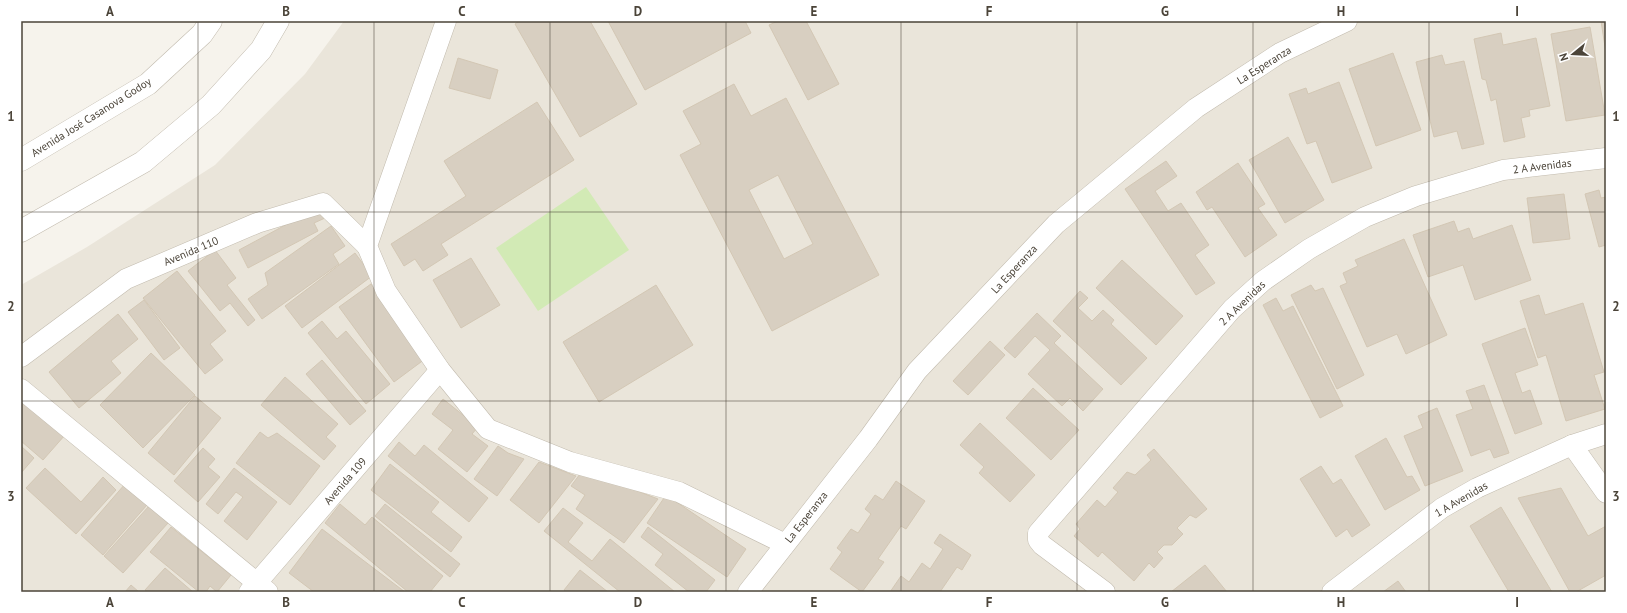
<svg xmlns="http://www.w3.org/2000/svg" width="1627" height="613" font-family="'PT Sans',sans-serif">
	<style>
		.residential { fill: #eae5da }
		.green { fill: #d2eab5 }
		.building { fill: #d8cfc1; stroke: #d3c7b4; fill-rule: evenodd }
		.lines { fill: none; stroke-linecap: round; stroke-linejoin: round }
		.minor-casing { stroke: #c2bbae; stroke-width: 21 }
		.tertiary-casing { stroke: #c2bbae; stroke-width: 23 }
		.minor { stroke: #fff; stroke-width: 20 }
		.tertiary { stroke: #fff; stroke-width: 22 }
		.grid { fill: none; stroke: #4b4439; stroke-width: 1; stroke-opacity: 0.55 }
		.labels { text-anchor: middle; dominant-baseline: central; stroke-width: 3; stroke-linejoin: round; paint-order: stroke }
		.street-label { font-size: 11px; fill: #4b4439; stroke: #fff }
		.neatline { fill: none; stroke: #4b4439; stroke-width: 1.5 }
		.grid-label { font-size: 13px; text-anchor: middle; font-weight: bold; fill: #4b4439 }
	</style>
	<rect width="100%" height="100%" fill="#f6f3ec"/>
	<!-- residential -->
	<polygon class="residential" points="344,21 1606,21 1606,592 21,592 21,285 87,247 215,165 305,74"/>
	<!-- green -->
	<polygon class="green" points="586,187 629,250 538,311 496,248"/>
	<!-- building -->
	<g class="building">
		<polygon points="519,21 590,21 637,104 580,137 515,24"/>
		<polygon points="608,21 745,21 751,33 645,90"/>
		<polygon points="778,21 806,21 839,84 808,100 769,25"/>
		<polygon points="1601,21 1606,21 1606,53"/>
		<polygon points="1590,27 1605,115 1566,121 1551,34"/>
		<polygon points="1501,33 1503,45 1536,38 1550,106 1529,110 1530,116 1521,118 1525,137 1504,142 1496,99 1491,101 1486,80 1482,79 1474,39"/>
		<polygon points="1393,53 1421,130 1376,146 1349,69"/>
		<polygon points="1442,55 1445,65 1464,61 1484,144 1462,149 1457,131 1434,137 1416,62"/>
		<polygon points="458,58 498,70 490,99 449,88"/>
		<polygon points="1339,82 1372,168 1332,183 1316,141 1307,144 1289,94 1306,88 1308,94"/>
		<path d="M734,84L751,116L786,98L879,275L772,331L680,155L701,144L683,111ZM778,175L813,244L784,259L749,190Z"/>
		<polygon points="537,102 574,160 441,244 448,255 423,271 415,259 404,266 391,244 466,196 444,161"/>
		<polygon points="1288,137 1324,200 1285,223 1249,160"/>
		<polygon points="1166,161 1177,176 1155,191 1168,211 1181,203 1209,245 1195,255 1215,283 1196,295 1125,189"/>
		<polygon points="1238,163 1265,204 1258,208 1277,235 1245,257 1212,207 1207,210 1196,192"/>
		<polygon points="1599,190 1601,198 1606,197 1606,245 1599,247 1585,194"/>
		<polygon points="1564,194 1570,239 1533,243 1527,198"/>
		<polygon points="319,207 325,218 314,223 318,231 248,268 239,250"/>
		<polygon points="1454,221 1458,232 1469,228 1473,239 1512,225 1531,280 1475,300 1463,265 1428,277 1413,235"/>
		<polygon points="331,226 345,246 333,254 339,264 262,319 248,299 268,285 265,273"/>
		<polygon points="1404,239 1447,335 1406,354 1397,334 1367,347 1340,286 1347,283 1343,273 1358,266 1355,260"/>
		<polygon points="215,250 236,278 227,285 255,320 248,326 230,303 220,311 188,271"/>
		<polygon points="355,253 372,276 302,328 285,306"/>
		<polygon points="471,258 500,305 461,328 433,280"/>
		<polygon points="1122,260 1183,316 1156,345 1096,288"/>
		<polygon points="177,271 226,331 210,344 223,360 205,374 143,298"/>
		<polygon points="371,284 425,359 394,382 339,307"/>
		<polygon points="656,285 693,345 599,402 563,342"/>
		<polygon points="1311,285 1315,291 1323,288 1364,375 1337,389 1291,295"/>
		<polygon points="1080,291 1088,298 1078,308 1092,321 1103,310 1114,320 1111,324 1147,358 1121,385 1053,321"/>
		<polygon points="1539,295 1545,315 1583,303 1604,372 1594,375 1605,409 1566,421 1546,355 1538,358 1520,301"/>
		<polygon points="1276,298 1283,311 1293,306 1343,406 1320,418 1263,305"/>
		<polygon points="144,300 180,348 164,360 128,312"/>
		<polygon points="1037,313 1061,336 1054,343 1103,389 1083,411 1070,398 1062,406 1028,374 1050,350 1035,336 1015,358 1004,348"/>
		<polygon points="118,314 138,339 111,361 121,373 79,408 49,372"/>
		<polygon points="322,321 337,339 346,331 390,384 366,404 308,333"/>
		<polygon points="1525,328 1538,365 1515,373 1522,393 1530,390 1542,424 1515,434 1482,344"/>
		<polygon points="990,341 1005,355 968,395 953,381"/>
		<polygon points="151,353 195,395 143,448 100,405"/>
		<polygon points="322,360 366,411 350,425 306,374"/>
		<polygon points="285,377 338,424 326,437 336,446 324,460 261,405"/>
		<polygon points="1484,385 1509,453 1494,458 1490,449 1471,456 1456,415 1473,409 1466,391"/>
		<polygon points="1033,388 1079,430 1051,460 1006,418"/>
		<polygon points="195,396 221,418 174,475 148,453"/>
		<polygon points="21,397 65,435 43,460 21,441"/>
		<polygon points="443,399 478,427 472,434 488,446 467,472 438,449 453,430 432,414"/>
		<polygon points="1437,408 1463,471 1425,486 1404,436 1423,428 1418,416"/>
		<polygon points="980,423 1035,475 1010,502 979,473 984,467 960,445"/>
		<polygon points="260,432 268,438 277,433 320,466 290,505 236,463"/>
		<polygon points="1386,438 1407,477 1412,476 1420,490 1385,510 1355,456"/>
		<polygon points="399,442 415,456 424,445 488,498 469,522 388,456"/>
		<polygon points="21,446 34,458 21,473"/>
		<polygon points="498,446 508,453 524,459 497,496 474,479"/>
		<polygon points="203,448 215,459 208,467 220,477 198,502 174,481"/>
		<polygon points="1154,449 1207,509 1196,518 1190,515 1177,528 1183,534 1172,545 1164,545 1157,552 1163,558 1154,568 1149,563 1134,581 1102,552 1098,557 1074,536 1080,529 1076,524 1097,500 1105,507 1118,492 1113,488 1127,472 1135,475 1151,460 1147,455"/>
		<polygon points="539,462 576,476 539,523 510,500"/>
		<polygon points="390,464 439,502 431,512 462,537 451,552 371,490"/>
		<polygon points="1321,466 1333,484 1341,479 1370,525 1352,537 1347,529 1336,537 1300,479"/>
		<polygon points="45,468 81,502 103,477 116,490 76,534 26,488"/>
		<polygon points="234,468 277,502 247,540 224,521 243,497 236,492 218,514 206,504"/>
		<polygon points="583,470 658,499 624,543 576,509 585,495 571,486"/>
		<polygon points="896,481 925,501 906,529 901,526 878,559 884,562 862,592 830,569 842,552 837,548 851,529 858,533 871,514 865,509 875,495 883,500"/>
		<polygon points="125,484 147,505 103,555 81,535"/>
		<polygon points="1561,488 1588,536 1606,526 1606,575 1576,592 1570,592 1518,498"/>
		<polygon points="666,495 746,549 727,577 647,523"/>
		<polygon points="340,504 365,525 372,517 443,576 430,592 408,592 325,523"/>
		<polygon points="385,504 460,564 450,577 375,516"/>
		<polygon points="149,506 168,523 123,573 104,556"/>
		<polygon points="1501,507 1552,592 1509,592 1470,526"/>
		<polygon points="563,508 583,523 568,542 592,561 610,539 675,592 620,592 544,531"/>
		<polygon points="171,527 231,575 217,592 210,586 206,592 199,592 150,552"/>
		<polygon points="648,527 715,580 706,592 689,592 655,565 663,554 641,537"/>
		<polygon points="322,529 405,592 314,592 289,573"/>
		<polygon points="940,534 971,555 962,570 957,567 940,592 890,592 901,576 909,582 922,563 930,569 943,549 934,543"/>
		<polygon points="1205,565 1227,592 1171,592"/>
		<polygon points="165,568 193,592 148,592 145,590"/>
		<polygon points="580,570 608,592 566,592 564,590"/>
		<polygon points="1398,581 1406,592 1383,592"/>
		<polygon points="131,585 139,592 125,592"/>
	</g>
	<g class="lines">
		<!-- minor casing -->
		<g class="minor-casing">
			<g id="minor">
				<polyline points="446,21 367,246 386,291 440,370 488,429 570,462 679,492 785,544"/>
				<polyline points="21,357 126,279 257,223 323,203 367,246"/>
				<polyline points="21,389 268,592"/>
				<polyline points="1572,445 1606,493"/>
				<polyline points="249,592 440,370"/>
				<polyline points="748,592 868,439 917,371 1056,224 1196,108 1280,53 1347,21"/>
				<polyline points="1105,592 1042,545 1038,540 1038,533 1232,309 1263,281 1309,249 1365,217 1416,196 1503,170 1606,158"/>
				<polyline points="1332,592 1442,508 1477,488 1572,445 1606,434"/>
			</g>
		</g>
		<!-- tertiary casing -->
		<g class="tertiary-casing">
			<g id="tertiary">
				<polyline points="21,160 148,84 202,34 211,21"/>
				<polyline points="21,231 143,162 211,105 261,50 278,21"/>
			</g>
		</g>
		<!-- minor -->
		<use href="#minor" class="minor"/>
		<!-- tertiary -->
		<use href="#tertiary" class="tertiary"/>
	</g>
	<!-- grid -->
	<path class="grid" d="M198,21V592M374,21V592M550,21V592M726,21V592M901,21V592M1077,21V592M1253,21V592M1429,21V592M21,212H1606M21,401H1606"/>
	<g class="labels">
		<!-- street labels -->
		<g class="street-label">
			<text transform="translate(1264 65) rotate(-32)">La Esperanza</text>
			<text transform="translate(91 117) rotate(-32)">Avenida José Casanova Godoy</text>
			<text transform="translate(1542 166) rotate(-7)">2 A Avenidas</text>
			<text transform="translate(191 251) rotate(-23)">Avenida 110</text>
			<text transform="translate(1014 269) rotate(-47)">La Esperanza</text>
			<text transform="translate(1242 303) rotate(-44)">2 A Avenidas</text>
			<text transform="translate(345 481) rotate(-49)">Avenida 109</text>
			<text transform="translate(1461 499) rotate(-30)">1 A Avenidas</text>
			<text transform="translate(806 517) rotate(-52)">La Esperanza</text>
		</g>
	</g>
	<!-- border -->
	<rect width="1627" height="613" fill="none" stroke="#ffffff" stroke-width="44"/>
	<!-- north arrow -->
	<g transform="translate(1573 54) rotate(252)" stroke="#ffffff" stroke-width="3" paint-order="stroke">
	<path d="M0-3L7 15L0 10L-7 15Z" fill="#4b4439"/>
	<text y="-6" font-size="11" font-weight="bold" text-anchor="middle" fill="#4b4439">N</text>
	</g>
	<rect x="22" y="22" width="1583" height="569" class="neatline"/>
	<g class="grid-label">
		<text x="110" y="16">A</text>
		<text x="286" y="16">B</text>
		<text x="462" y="16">C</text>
		<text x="638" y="16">D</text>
		<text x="814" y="16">E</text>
		<text x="989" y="16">F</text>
		<text x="1165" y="16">G</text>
		<text x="1341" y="16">H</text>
		<text x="1517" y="16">I</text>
		<text x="11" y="121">1</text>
		<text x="1616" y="121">1</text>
		<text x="11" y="311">2</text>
		<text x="1616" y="311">2</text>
		<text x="11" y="501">3</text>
		<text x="1616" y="501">3</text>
		<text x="110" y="607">A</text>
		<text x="286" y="607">B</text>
		<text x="462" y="607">C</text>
		<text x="638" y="607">D</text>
		<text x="814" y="607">E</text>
		<text x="989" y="607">F</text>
		<text x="1165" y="607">G</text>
		<text x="1341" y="607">H</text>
		<text x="1517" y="607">I</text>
	</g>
</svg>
